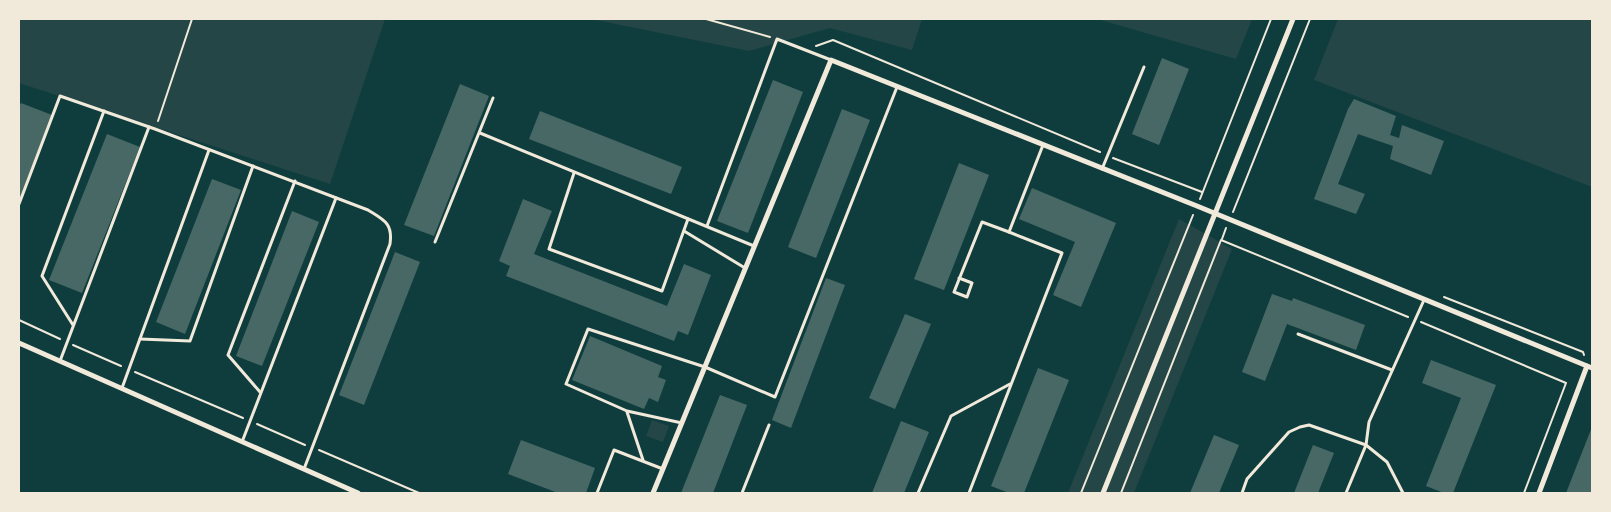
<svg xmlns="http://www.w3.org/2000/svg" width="1611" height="512" font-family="Commissioner,sans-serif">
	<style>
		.green { fill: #244646 }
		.building { fill: #486865 }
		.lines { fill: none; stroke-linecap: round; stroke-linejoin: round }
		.path { stroke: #f1e9da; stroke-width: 2 }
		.service { stroke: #f1e9da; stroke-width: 3 }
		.minor { stroke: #f1e9da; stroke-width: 5 }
	</style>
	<rect width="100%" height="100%" fill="#0f3d3e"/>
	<!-- green -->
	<g class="green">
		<polygon points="19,19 385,19 330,184 19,83"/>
		<polygon points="591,19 922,19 912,50 830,28 749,51"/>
		<polygon points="1097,19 1252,19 1236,59"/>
		<polygon points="1338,19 1592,19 1592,187 1314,80"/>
		<polygon points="1179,219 1232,249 1134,493 1068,493"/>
		<polygon points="652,420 669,426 663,442 646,436"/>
	</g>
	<!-- building -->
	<g class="building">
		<polygon points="1162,58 1189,69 1159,145 1132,134"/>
		<polygon points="773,80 803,92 748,233 717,221"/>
		<polygon points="460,84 489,96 434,236 404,225"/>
		<polygon points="1354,99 1396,116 1390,135 1399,138 1402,125 1444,141 1431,175 1390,159 1393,146 1358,134 1338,184 1365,194 1356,214 1314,199 1348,109"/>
		<polygon points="21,103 52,115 19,200 19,107"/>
		<polygon points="842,109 870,120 816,258 788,247"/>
		<polygon points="540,111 682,167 671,194 529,139"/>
		<polygon points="107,134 140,147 82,293 49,280"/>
		<polygon points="959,163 989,175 944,290 914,279"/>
		<polygon points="212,179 241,190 185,334 156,322"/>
		<polygon points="1032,188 1116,223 1081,307 1053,295 1075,242 1019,219"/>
		<polygon points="523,199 552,211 534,254 667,306 684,264 711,275 688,335 678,331 674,341 506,276 510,266 499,261"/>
		<polygon points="292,211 319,222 262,366 236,356"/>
		<polygon points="395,252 420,262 364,405 339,395"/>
		<polygon points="826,278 845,285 791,428 772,420"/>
		<polygon points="1272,294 1292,301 1293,298 1365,325 1356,350 1287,324 1265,381 1242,372"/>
		<polygon points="905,314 931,324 895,409 869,398"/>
		<polygon points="590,336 662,366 658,377 666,380 658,402 649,398 644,409 572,380"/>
		<polygon points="1431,360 1496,385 1453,493 1444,493 1426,486 1461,398 1422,383"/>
		<polygon points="1038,368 1069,380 1024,493 1009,493 991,486"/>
		<polygon points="720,395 747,405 713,493 681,493"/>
		<polygon points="901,421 929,432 904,493 872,493"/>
		<polygon points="1592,427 1592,492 1566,493"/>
		<polygon points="1214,435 1239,445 1219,493 1190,493"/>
		<polygon points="521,440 595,468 586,493 558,493 508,474"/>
		<polygon points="1313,445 1334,453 1318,493 1294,493"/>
	</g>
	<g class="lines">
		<!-- path -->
		<g class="path">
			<polyline points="706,19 770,37"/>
			<polyline points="816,46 833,40 1100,152"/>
			<polyline points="158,121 192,19"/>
			<polyline points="1113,158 1202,192"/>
			<polyline points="1200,199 1271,19"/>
			<polyline points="1233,212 1310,19"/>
			<polyline points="1222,239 1226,228"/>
			<polyline points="1444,297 1583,352 1584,355"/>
			<polyline points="19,320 60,339"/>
			<polyline points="1421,322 1566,383 1524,493"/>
			<polyline points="73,345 121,366"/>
			<polyline points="135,372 243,418"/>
			<polyline points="257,424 305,445"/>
			<polyline points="319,450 419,493"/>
			<polyline points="1081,493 1193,215"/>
			<polyline points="1121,493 1221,240 1408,317"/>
		</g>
		<!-- service -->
		<g class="service">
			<polyline points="480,133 754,246"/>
			<polyline points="1102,169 1144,67"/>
			<polyline points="574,173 549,249 662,291 688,219"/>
			<path d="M19,204L60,96L155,129L368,210C384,220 393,223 390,244L304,469"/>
			<polyline points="707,226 777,39 831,60"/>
			<polyline points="684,231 745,268"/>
			<polyline points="435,242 493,98"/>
			<polyline points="959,278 972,283 967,297 954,292 982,222 1009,232"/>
			<polyline points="73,325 42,276 104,111"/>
			<polyline points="1298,334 1392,370"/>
			<polyline points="140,339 190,341 253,166"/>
			<polyline points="60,361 149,127"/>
			<polyline points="122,388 209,150"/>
			<polyline points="260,392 228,355 295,181"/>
			<polyline points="627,412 643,460"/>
			<polyline points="682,423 627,411 566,384 588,329 705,367 775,397 897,87"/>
			<polyline points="242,442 336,198"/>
			<polyline points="597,493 614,450 663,469"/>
			<polyline points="742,493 769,425"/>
			<polyline points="918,493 951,416 1010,384"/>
			<polyline points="969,493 1062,253 1009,232 1043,145"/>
			<polyline points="1242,493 1247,479 1289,432 1300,427 1309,425 1366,445 1346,493"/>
			<polyline points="1403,493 1387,462 1366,445 1369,422 1424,300"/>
		</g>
		<!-- minor -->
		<g class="minor">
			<polyline points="19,343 358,493"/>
			<polyline points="653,493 831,60 1197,206 1592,368"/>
			<polyline points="1103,493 1293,19"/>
			<polyline points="1539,493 1587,366"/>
		</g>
	</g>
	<!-- border -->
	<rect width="1611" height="512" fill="none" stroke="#f1e9da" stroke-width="40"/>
</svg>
